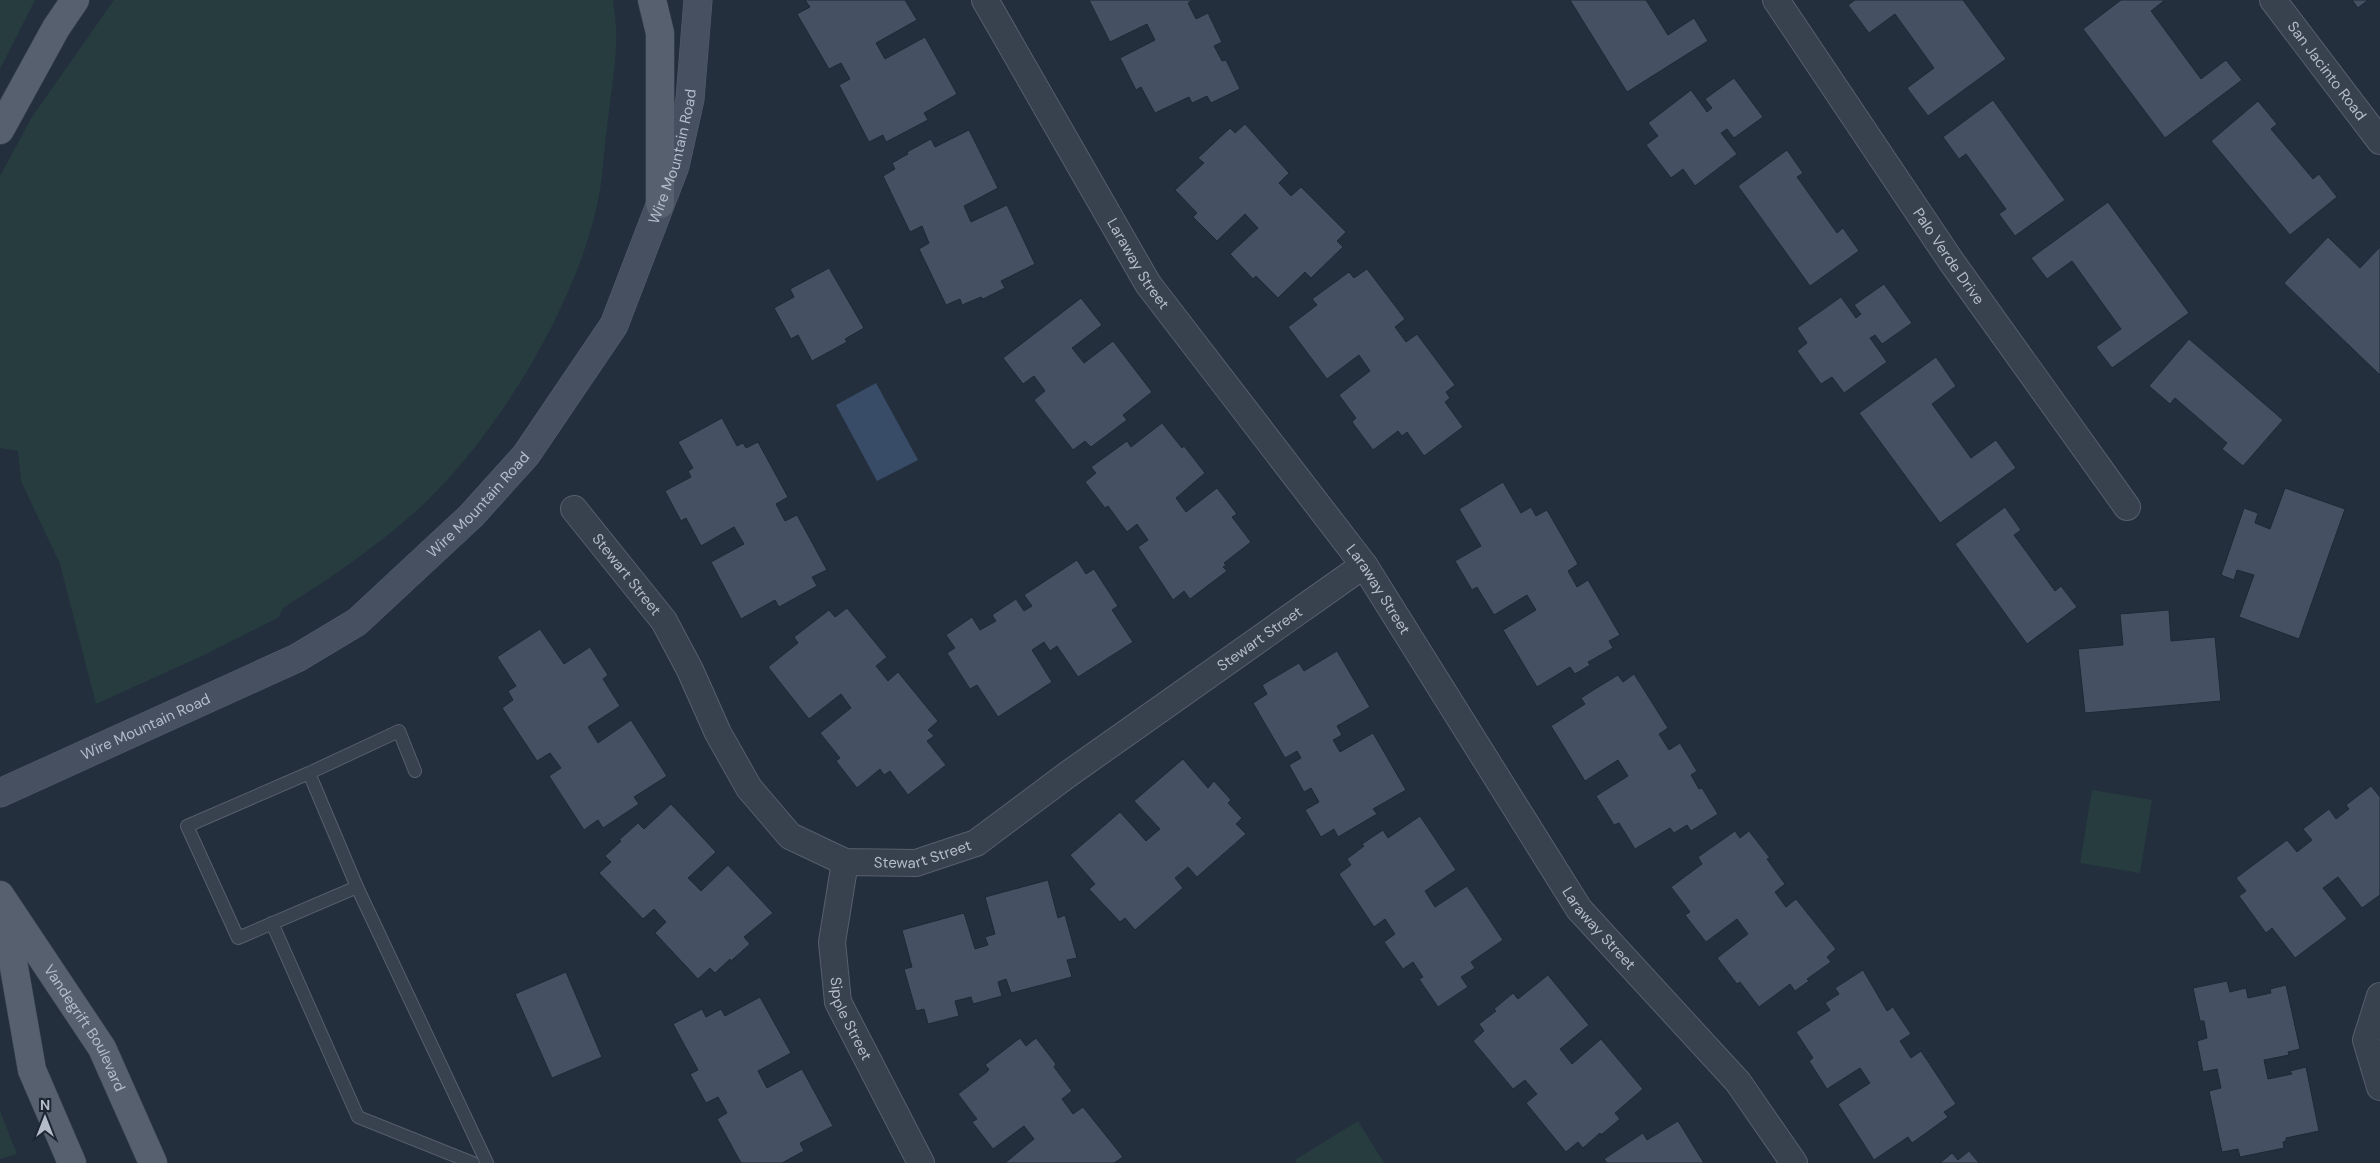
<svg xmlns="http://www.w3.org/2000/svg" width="2380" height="1163" font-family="'DM Sans',sans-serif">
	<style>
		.green { fill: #263c3f }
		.water { fill: #394c67 }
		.building { fill: #455162; stroke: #1f2835 }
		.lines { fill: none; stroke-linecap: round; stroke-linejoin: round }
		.lane-casing { stroke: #565f6c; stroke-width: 14 }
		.street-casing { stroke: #565f6c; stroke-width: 28 }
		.secondary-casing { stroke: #565f6c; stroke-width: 29 }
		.primary-casing { stroke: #414a57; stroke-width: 29 }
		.lane { stroke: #38414e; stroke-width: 12 }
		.street { stroke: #38414e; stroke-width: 26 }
		.secondary { stroke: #465061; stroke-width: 28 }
		.primary { stroke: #56606e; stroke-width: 28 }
		.labels { text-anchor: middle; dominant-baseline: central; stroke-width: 5; stroke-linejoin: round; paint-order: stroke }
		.street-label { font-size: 15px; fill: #b4bcc9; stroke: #1d2633 }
	</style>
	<rect width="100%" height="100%" fill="#242f3e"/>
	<!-- green -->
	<g class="green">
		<polygon points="0,0 35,0 0,69"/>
		<path d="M114,0H613C615,15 617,30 616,45C615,73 610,100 607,128C604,150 603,173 599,195C580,301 494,442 414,513C373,549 328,580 283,608L279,617L202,656L96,704L60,564L21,481L18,451L0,448V176L32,117Z"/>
		<polygon points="2092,790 2152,800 2140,873 2080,863"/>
		<polygon points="0,1111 17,1154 0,1159"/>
		<polygon points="1358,1121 1384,1163 1297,1163 1295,1160"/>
	</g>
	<!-- water -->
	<polygon class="water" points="876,383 918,460 877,481 836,405"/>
	<!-- building -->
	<g class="building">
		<polygon points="805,0 905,0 917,20 876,43 885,59 925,37 957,94 924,113 928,120 886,142 883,135 869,142 839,85 850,79 841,63 829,69 797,14 810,7"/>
		<polygon points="1089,0 1193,0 1188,3 1196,19 1208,13 1222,42 1214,46 1222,61 1226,60 1240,89 1211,103 1207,96 1192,103 1189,97 1155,113 1141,87 1136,90 1120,58 1155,40 1147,24 1110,42"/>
		<polygon points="1570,0 1646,0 1668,35 1694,18 1708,41 1627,92"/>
		<polygon points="1855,0 1963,0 2006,59 1928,116 1907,88 1934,68 1895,14 1869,33 1848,5"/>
		<polygon points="2121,0 2165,0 2151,11 2201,79 2226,60 2242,80 2165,138 2083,29"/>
		<polygon points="2352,0 2368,0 2358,8"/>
		<polygon points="1734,78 1763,117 1734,138 1727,129 1721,133 1737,154 1695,186 1683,169 1671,178 1646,145 1658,136 1648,123 1691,90 1707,112 1712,108 1705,99"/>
		<polygon points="1993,100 2065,200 2015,236 1999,214 2006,209 1966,154 1959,159 1943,137"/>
		<polygon points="2258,101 2277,124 2271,129 2313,179 2319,174 2337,197 2290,235 2211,141"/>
		<polygon points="1245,124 1289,173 1279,183 1291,196 1301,187 1346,232 1337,241 1343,247 1311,278 1305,272 1278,298 1256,276 1253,279 1230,254 1258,228 1245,214 1217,241 1193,217 1197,213 1175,190 1204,163 1198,158 1230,128 1235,133"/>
		<polygon points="969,130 998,188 964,206 971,222 1007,205 1035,264 1001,281 1005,288 983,299 981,297 962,305 960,299 946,305 919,249 929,243 922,226 910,232 883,176 895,169 892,163 908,154 907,152 931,139 935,147"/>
		<polygon points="1787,150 1803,173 1797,177 1837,233 1843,228 1859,251 1810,286 1738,186"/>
		<polygon points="2108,202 2189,313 2112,368 2096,347 2121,329 2072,261 2047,279 2031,258"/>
		<polygon points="2328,237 2360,268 2380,247 2380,375 2284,283"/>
		<polygon points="829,268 864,328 845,339 847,342 812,361 798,335 791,339 774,308 794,297 790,289"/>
		<polygon points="1367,269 1405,319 1395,327 1406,342 1417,334 1455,385 1446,392 1450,398 1445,402 1463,427 1424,456 1407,432 1402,436 1398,431 1373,450 1352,422 1356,418 1339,395 1370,371 1359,355 1327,379 1288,327 1317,305 1312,299 1349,272 1354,278"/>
		<polygon points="1884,284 1912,323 1882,344 1875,335 1870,338 1887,362 1844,393 1832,377 1821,384 1797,351 1807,343 1797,328 1841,297 1856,318 1861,314 1854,305"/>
		<polygon points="1081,298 1102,325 1072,348 1084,363 1113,341 1152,392 1123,415 1127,420 1091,447 1085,441 1073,450 1034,400 1045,391 1034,376 1023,384 1003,358"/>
		<polygon points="2189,339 2283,420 2243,466 2222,449 2227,443 2175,398 2170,404 2149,386"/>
		<polygon points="1936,357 1956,386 1932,404 1971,458 1996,440 2016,468 1940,523 1859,413"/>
		<polygon points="722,418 737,446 743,443 746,448 758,442 788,497 776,504 785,521 797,515 827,570 812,577 817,586 779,607 775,600 741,619 711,562 744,544 734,527 701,546 686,518 681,521 665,491 691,477 688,471 693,468 678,442"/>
		<polygon points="1162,423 1182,448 1184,446 1205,473 1176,498 1186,512 1217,488 1237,514 1232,517 1251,542 1224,563 1226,565 1223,567 1227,571 1190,599 1184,591 1173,600 1138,547 1148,540 1137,524 1127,532 1108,506 1105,508 1085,482 1096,473 1091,467 1127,441 1131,447"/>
		<polygon points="1503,482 1521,513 1531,507 1536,516 1547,510 1578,564 1568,571 1577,587 1588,580 1620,635 1609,641 1613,648 1588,662 1590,665 1575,674 1570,667 1537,687 1503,630 1536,610 1527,595 1494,615 1477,587 1472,590 1455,561 1481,546 1459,509"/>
		<polygon points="2285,488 2345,509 2299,639 2239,617 2254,575 2237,570 2234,580 2221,575 2244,508 2258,513 2255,523 2270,529"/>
		<polygon points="2005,507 2021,530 2014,535 2055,591 2061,586 2077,607 2027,644 1955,544"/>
		<polygon points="1077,560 1086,574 1094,569 1118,606 1112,610 1133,642 1078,677 1057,646 1050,651 1044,642 1032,650 1052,682 998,717 977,685 970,689 947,653 955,648 946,635 972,617 980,630 996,621 992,615 1016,599 1024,611 1032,606 1024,595"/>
		<polygon points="847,608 887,657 876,666 888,681 898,672 938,721 928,730 934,736 927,741 946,765 908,795 890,771 884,775 880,769 857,788 836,761 840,758 820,733 851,708 841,694 809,719 768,667 798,643 794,637 829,610 835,617"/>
		<polygon points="2169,610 2171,641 2215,637 2221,701 2085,713 2078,649 2123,645 2120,614"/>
		<polygon points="540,629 564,664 590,647 608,675 603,679 620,706 588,727 598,743 631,720 667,776 634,797 639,804 603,828 598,820 584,830 549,776 561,768 550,753 537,761 502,708 513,700 508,691 516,686 497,657"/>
		<polygon points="1337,651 1370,707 1337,726 1342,735 1333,740 1340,752 1373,733 1406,790 1373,809 1377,814 1338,837 1334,829 1321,837 1305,810 1319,802 1311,788 1304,792 1289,765 1301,758 1297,751 1285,758 1253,703 1267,694 1262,685 1299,663 1304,671"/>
		<polygon points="1634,674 1668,728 1659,734 1669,750 1680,743 1697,771 1691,775 1699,789 1702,788 1718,814 1691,831 1687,825 1674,833 1670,828 1635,849 1619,823 1614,825 1596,796 1628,776 1618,760 1585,781 1551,726 1585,704 1581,698 1595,689 1618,675 1623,682"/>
		<polygon points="1183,759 1208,788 1214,781 1231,800 1228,803 1242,818 1236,824 1246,834 1197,877 1188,867 1175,878 1183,888 1135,930 1125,918 1120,922 1089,889 1095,884 1070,855 1120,812 1146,841 1160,829 1134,801"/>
		<polygon points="2371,786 2380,797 2380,895 2362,908 2338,877 2323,888 2347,919 2295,958 2272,928 2266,933 2239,896 2246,891 2236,878 2287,840 2297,852 2312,840 2303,829 2329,809 2336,819 2349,809 2346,805"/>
		<polygon points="671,804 716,852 688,878 701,891 728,865 773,913 744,937 750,944 731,961 730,959 715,973 710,968 698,979 655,933 666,922 654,909 643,919 599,873 611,862 605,856 621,841 619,840 638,823 644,829"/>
		<polygon points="1420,816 1456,870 1425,891 1435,907 1467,886 1503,940 1471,962 1475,968 1461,977 1468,987 1438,1007 1419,979 1423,977 1413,962 1403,969 1384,942 1395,934 1385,919 1374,927 1339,874 1351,865 1347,859 1364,846 1362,844 1383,830 1388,838"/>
		<polygon points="1735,831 1740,838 1749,831 1770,858 1767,859 1785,884 1775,892 1786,907 1796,899 1836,949 1827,957 1831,962 1807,979 1809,981 1795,991 1790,984 1759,1007 1740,982 1737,984 1717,958 1748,934 1737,919 1706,942 1685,915 1690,912 1671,887 1702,864 1698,857"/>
		<polygon points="1048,880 1058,918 1065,915 1077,958 1067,960 1072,977 1011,993 1006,979 998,982 1002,996 973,1004 971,997 955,1001 959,1016 928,1024 924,1009 916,1011 904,969 912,967 902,930 964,913 975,949 988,945 985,937 995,934 985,897"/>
		<polygon points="1863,970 1887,1011 1893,1007 1911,1034 1900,1041 1911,1058 1921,1051 1956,1104 1944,1112 1948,1117 1926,1133 1912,1143 1908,1137 1874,1160 1838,1104 1870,1083 1860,1068 1827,1089 1809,1061 1813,1058 1796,1032 1830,1010 1825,1003 1839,994 1835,988"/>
		<polygon points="566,972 602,1057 552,1078 515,994"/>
		<polygon points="1548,975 1589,1025 1560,1049 1572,1064 1601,1039 1643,1089 1615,1113 1620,1119 1601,1135 1600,1133 1583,1148 1578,1142 1566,1152 1526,1103 1537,1094 1525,1080 1513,1089 1473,1041 1484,1031 1479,1024 1496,1011 1494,1009 1513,993 1518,999"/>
		<polygon points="2227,981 2230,992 2246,988 2248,998 2271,993 2270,989 2286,985 2300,1049 2288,1052 2289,1055 2264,1060 2268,1079 2292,1074 2290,1071 2306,1067 2319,1131 2286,1138 2286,1141 2283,1142 2284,1148 2240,1157 2238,1149 2222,1152 2209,1091 2221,1088 2217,1069 2203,1072 2197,1041 2207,1038 2204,1021 2200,1021 2193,988"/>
		<polygon points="760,997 791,1053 758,1071 767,1088 802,1069 833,1126 800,1143 804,1151 782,1163 741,1163 717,1119 727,1113 718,1097 706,1103 690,1074 698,1070 673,1024 702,1009 706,1017 721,1009 725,1016"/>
		<polygon points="1020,1038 1026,1046 1036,1038 1056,1064 1054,1067 1072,1091 1062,1099 1073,1114 1083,1107 1123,1157 1114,1163 1005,1163 1034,1139 1024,1126 993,1149 972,1122 977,1119 958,1094 987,1072 989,1069 985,1065"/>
		<polygon points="1678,1121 1704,1163 1607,1163 1604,1159 1643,1133 1647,1140"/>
		<polygon points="1969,1151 1979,1163 1940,1163 1952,1153 1958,1160"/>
	</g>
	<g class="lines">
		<!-- lane casing -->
		<g class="lane-casing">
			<g id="lane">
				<polyline points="309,773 187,826 238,938 357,887 309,773 399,731 415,771"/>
				<polyline points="357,887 487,1163"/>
				<polyline points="272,923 358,1117 473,1163"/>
			</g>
		</g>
		<!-- street casing -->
		<g class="street-casing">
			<g id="street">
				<path id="s1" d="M985,0L1148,284L1364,565L1579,909L1738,1082L1794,1163"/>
				<path id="s2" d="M1776,0L1951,261L2127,507"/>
				<path id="s3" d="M2273,0L2380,141"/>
				<path id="s4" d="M574,509L664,621L690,670L718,733L749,788L790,836L845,862L916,863L976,843L1067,775L1364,565"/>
				<path id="s5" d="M845,862L832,942L838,1002L921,1163"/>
				<polyline points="2380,996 2366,1040 2380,1087"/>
			</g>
		</g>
		<!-- secondary casing -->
		<g class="secondary-casing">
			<g id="secondary">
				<path id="s6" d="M0,793L297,658L357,622L471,516L526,455L614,325L675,166L690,99L698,0"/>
			</g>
		</g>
		<!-- primary casing -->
		<g class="primary-casing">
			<g id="primary">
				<polyline points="652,0 660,33 660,204"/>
				<polyline points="0,130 56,28 75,0"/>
				<path id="s7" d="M0,895L102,1048L153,1163"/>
				<polyline points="4,910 32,1070 72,1163"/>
			</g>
		</g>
		<!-- lane -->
		<use href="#lane" class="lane"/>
		<!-- street -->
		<use href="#street" class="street"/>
		<!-- secondary -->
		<use href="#secondary" class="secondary"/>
		<!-- primary -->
		<use href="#primary" class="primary"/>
	</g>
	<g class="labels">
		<!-- street labels -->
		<g class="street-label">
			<text stroke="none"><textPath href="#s3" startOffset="89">San Jacinto Road</textPath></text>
			<text stroke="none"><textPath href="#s6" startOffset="970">Wire Mountain Road</textPath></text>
			<text stroke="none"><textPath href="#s2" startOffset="309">Palo Verde Drive</textPath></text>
			<text stroke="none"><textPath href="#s1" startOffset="305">Laraway Street</textPath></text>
			<text stroke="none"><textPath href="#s6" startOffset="565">Wire Mountain Road</textPath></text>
			<text stroke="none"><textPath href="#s4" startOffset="84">Stewart Street</textPath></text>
			<text stroke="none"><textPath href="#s1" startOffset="710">Laraway Street</textPath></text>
			<text stroke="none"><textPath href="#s4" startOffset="939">Stewart Street</textPath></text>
			<text stroke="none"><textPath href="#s6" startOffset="160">Wire Mountain Road</textPath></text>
			<text stroke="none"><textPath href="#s4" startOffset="534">Stewart Street</textPath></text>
			<text stroke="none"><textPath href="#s1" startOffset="1115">Laraway Street</textPath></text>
			<text stroke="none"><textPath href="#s5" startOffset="161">Sipple Street</textPath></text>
			<text stroke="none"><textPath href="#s7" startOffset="158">Vandegrift Boulevard</textPath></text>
		</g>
	</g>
	<!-- north arrow -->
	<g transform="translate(45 1118)" stroke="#1d2633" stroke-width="4" paint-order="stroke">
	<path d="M0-4L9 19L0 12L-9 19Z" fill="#b4bcc9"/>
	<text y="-8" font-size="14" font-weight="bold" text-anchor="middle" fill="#b4bcc9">N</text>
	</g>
</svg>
